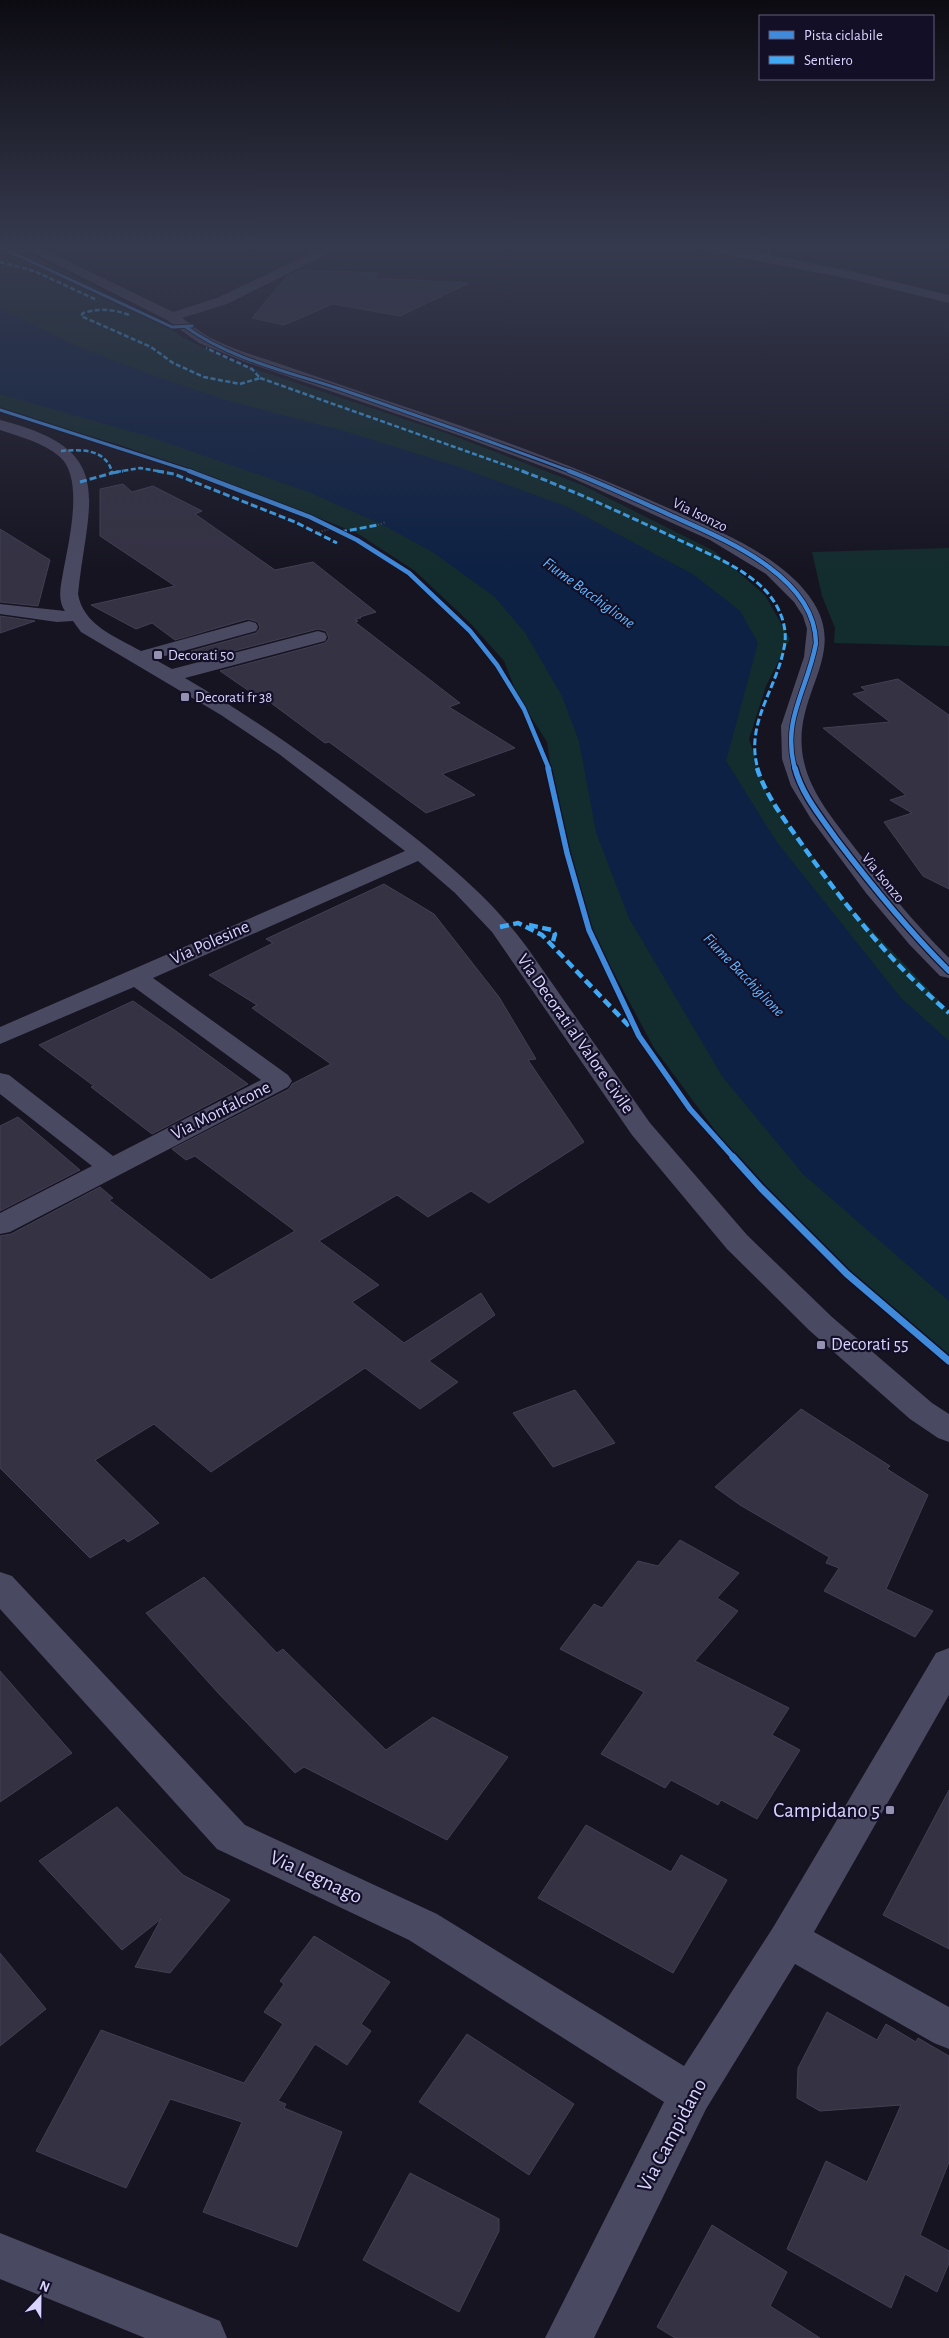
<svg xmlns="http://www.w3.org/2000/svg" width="949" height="2338" font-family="'Alegreya Sans',sans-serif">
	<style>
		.green { fill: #132c2d }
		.water { fill: #0d2144 }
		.building { fill: #343243; stroke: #433f54 }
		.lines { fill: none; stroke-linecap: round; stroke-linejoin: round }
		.path { stroke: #44505f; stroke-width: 2; stroke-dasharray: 1 2; stroke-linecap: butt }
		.minor { fill: #4a4962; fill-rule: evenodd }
		.quiet-far2 { stroke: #3fa9f5; stroke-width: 2.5; stroke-dasharray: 5 2.5; stroke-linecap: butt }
		.quiet-far1 { stroke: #3fa9f5; stroke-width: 3; stroke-dasharray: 7 3; stroke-linecap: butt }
		.quiet { stroke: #3fa9f5; stroke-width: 4.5; stroke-dasharray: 9 4.5; stroke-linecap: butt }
		.cycleway-far3-casing { stroke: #130f26; stroke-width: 5 }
		.cycleway-far2-casing { stroke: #130f26; stroke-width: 6 }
		.cycleway-far1-casing { stroke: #130f26; stroke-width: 8 }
		.cycleway-casing { stroke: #130f26; stroke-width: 10 }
		.cycleway-far3 { stroke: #408adc; stroke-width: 3 }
		.cycleway-far2 { stroke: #408adc; stroke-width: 4.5 }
		.cycleway-far1 { stroke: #408adc; stroke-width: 5.5 }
		.cycleway { stroke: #408adc; stroke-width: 7 }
		.poi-dot { fill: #9591b1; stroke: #130f26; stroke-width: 2 }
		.labels { text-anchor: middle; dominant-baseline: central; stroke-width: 4.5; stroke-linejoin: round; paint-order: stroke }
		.far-street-label { font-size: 15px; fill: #d9d4ff; stroke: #130f26 }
		.far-poi-label { font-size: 15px; fill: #d9d4ff; stroke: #130f26; text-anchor: start }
		.far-water-label { font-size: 16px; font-style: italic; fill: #62b6ff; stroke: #130f26 }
		.street-label { font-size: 18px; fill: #d9d4ff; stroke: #130f26 }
		.poi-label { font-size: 18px; fill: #d9d4ff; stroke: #130f26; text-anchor: start }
		.near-poi-label { font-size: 21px; fill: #d9d4ff; stroke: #130f26; text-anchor: end }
		.near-street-label { font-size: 21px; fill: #d9d4ff; stroke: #130f26 }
	</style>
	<rect width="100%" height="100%" fill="#161421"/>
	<!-- green -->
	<g class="green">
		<polygon points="0,245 12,245 146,313 184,338 228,360 446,433 582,485 714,551 765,595 790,639 766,686 749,739 768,795 851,908 949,1011 949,1360 912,1333 742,1167 654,1048 601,949 575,891 560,831 547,742 518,697 504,661 471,624 415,571 357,533 210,476 120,445 0,410"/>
		<polygon points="949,548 949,646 834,643 835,628 822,596 812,552"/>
	</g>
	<!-- water -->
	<polygon class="water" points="0,309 81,348 152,375 229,401 344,431 453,465 568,507 694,575 740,611 758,643 726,761 776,841 901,998 949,1041 949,1301 803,1174 722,1076 629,918 596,832 579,741 562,696 526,634 495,597 431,551 379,523 306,491 150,437 0,394"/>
	<!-- building -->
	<g class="building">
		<polygon points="301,270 379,273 375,278 469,283 400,316 333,304 284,325 252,318 286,277"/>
		<polygon points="123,484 132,492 153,486 202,511 195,514 275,570 313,562 376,612 360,617 361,618 355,619 358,621 355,622 460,703 449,707 515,748 442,774 475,795 426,813 329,742 325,743 271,703 268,704 220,671 325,643 329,638 326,631 318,629 203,659 191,651 256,633 260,628 258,622 248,619 175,640 152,623 136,629 91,605 175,586 100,536 100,489"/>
		<polygon points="0,529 50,560 38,606 0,602"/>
		<polygon points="0,616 35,621 0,633"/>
		<polygon points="898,679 949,715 949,889 923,876 884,822 912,813 890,800 906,795 823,728 890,722 853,694 866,691 861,687"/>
		<polygon points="384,884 434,914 499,997 536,1059 528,1060 584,1142 489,1203 471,1191 428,1217 397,1195 319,1241 379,1285 352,1302 404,1343 481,1293 495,1315 429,1361 458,1382 420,1409 365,1368 211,1472 154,1424 95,1460 159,1523 128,1542 124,1538 90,1558 0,1468 0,1236 11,1234 100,1187 113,1198 109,1200 211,1280 295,1231 195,1156 186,1160 172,1149 289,1089 292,1084 331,1064 252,1008 257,1005 209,975 273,943 266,939"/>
		<polygon points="133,1001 173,1029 248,1084 152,1134 91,1087 94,1086 39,1045"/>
		<polygon points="18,1117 80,1170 0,1211 0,1126"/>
		<polygon points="575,1390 615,1443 553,1467 513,1413"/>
		<polygon points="801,1409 890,1466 887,1469 928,1495 886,1589 933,1611 915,1637 824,1591 839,1568 826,1563 829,1557 740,1505 715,1487"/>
		<polygon points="680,1540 739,1573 717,1598 738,1611 695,1661 789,1708 772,1735 800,1750 757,1819 721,1800 718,1805 671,1780 665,1788 601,1754 644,1692 560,1649 594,1604 602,1608 638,1561 658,1566"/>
		<polygon points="204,1577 277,1653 283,1649 386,1750 433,1717 508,1757 447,1840 304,1767 295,1773 220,1695 146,1613"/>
		<polygon points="0,1671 72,1753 0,1802"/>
		<polygon points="949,1790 949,1949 883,1915"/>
		<polygon points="117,1807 183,1875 230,1900 170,1973 135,1967 161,1919 122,1950 39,1861"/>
		<polygon points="586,1825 671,1872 681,1855 727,1880 673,1973 538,1898"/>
		<polygon points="314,1936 390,1982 361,2024 371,2031 347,2065 315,2044 278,2101 286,2104 284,2108 342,2132 297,2247 203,2212 242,2122 170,2099 126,2188 36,2151 101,2030 244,2083 283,2024 264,2012 284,1984 280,1981"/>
		<polygon points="0,1953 46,2009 0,2046"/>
		<polygon points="827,2012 877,2040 886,2024 916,2042 918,2038 949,2056 949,2162 920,2235 949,2251 949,2263 937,2292 905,2274 891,2308 787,2249 826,2161 867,2182 901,2105 820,2111 797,2098 798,2068"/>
		<polygon points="467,2034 574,2104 529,2175 419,2102"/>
		<polygon points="410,2173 499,2219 499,2231 459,2312 363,2260"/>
		<polygon points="712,2225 787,2272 770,2306 820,2338 675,2338 657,2327"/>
	</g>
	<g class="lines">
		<!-- path -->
		<g class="path">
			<polyline points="378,525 386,522"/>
			<polyline points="316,533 333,528"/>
		</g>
		<!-- minor -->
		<g class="minor">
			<path d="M18,245H35L173,312L217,298L329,245H346L227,304L182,318C191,324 200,332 209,337C230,348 255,356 277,363C314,376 351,388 388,401C485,433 581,468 675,511C716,530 762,548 795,580C865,649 787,688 804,762C811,792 830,815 848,839C879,880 912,921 949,958V978L940,976L909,944L866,893L811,819L791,786L782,759L781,726L804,657L807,629L803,616L794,602L766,574L710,540L568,476L461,436L243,361L199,343L167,320Z"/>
			<polygon points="690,245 717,245 850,271 949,295 949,303 850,279 696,249"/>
			<path d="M0,420C119,450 88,498 78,594C83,625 116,637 141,651L249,621L256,623L258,627L256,631L154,659L172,669L318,631L325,633L327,637L325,641L185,678C249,715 308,757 367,801C425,845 482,887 526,946L650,1123L747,1235L832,1317L932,1403L949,1414V1442L938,1438L910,1419L810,1331L727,1249L632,1135L492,932L455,893L418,861L153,978L288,1075L292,1081L288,1087L10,1232L0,1234V1213L92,1166L0,1094V1073L9,1075L113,1156L261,1080L134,987L0,1044V1027L405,851L279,754L221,715L81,632L73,621L57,622L0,614V604L65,611C57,600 61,585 63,573C68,544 85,479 60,457C43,442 20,437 0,430Z"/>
			<polygon points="0,1572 12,1576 245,1825 437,1914 684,2066 774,1926 936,1653 949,1648 949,1695 814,1932 949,2007 949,2049 934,2043 795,1964 706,2109 594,2338 545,2338 664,2102 409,1940 217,1849 0,1609"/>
			<polygon points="0,2233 220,2321 227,2338 145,2338 0,2279"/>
		</g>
		<!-- quiet-far2 -->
		<g class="quiet-far2">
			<polyline points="0,262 34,271 97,300"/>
			<path d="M129,315C113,309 99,308 83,313L81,316L151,347L173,363L204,377L240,384L260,378L252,369L206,348"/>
			<polyline points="260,378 525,472"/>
			<path d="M61,451C81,449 106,449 112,472"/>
			<polyline points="116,472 140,468 164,472"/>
		</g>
		<!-- quiet-far1 -->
		<g class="quiet-far1">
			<polyline points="157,471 174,474 295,522 337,543"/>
			<path d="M522,471C574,491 624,514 675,538C704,552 739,565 763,588C777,602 787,622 785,642C779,687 744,722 758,769"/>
			<polyline points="112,473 123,471"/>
			<polyline points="80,482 112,473 111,471"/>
			<polyline points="340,532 378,525"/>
		</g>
		<!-- quiet -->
		<g class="quiet">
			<path d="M757,768C766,796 784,819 801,843C845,906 891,963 949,1013"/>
			<polyline points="529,925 552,930 555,934 552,945"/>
			<polyline points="500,927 518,923 542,935 630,1027"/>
		</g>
		<!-- cycleway-far3 casing -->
		<g class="cycleway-far3-casing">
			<g id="cycleway-far3">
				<polyline points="0,247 172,327 192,326"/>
				<path d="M186,327C230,359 289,372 340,389C418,416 496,443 572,472"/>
				<polyline points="0,410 193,472"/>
			</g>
		</g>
		<!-- cycleway-far2 casing -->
		<g class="cycleway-far2-casing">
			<g id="cycleway-far2">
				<polyline points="189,471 310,517 357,540 409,573 470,631 497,665 524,709 549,769"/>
				<path d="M569,471C603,484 637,500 670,515C723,539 815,575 816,643C808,689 781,720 795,769"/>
			</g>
		</g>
		<!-- cycleway-far1 casing -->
		<g class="cycleway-far1-casing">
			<g id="cycleway-far1">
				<polyline points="548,768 567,853 589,930 639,1036 690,1109 734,1158"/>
				<path d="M795,768C802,795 821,817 837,840C872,886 908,930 949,971"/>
			</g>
		</g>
		<!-- cycleway casing -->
		<g class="cycleway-casing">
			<polyline id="cycleway" points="733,1157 761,1188 847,1274 949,1361"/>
		</g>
		<!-- cycleway-far3 -->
		<use href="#cycleway-far3" class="cycleway-far3"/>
		<!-- cycleway-far2 -->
		<use href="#cycleway-far2" class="cycleway-far2"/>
		<!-- cycleway-far1 -->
		<use href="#cycleway-far1" class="cycleway-far1"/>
		<!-- cycleway -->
		<use href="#cycleway" class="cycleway"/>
	</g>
	<!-- sky -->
	<linearGradient id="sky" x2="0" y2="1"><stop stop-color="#0c0b12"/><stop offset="0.43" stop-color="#363a4e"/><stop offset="1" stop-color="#363a4e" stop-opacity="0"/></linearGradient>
	<rect width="949" height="573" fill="url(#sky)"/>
	<!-- markers -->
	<g class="poi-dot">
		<rect x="153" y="650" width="10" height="10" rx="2.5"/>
		<rect x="180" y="692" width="10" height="10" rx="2.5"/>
		<rect x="816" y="1340" width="10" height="10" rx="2.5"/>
		<rect x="885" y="1805" width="10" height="10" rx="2.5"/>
	</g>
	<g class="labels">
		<!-- far-street labels -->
		<g class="far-street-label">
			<text transform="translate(700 515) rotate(26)">Via Isonzo</text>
			<text transform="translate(883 878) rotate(51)">Via Isonzo</text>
		</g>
		<!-- far-poi labels -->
		<g class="far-poi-label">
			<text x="168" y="655">Decorati 50</text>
			<text x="195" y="697">Decorati fr 38</text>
		</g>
		<!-- far-water labels -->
		<g class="far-water-label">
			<text transform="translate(589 593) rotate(36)">Fiume Bacchiglione</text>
			<text transform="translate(744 975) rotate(46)">Fiume Bacchiglione</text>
		</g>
		<!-- street labels -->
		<g class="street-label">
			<text transform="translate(210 943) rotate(-24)">Via Polesine</text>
			<text transform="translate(575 1034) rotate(55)">Via Decorati al Valore Civile</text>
			<text transform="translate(221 1111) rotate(-27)">Via Monfalcone</text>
		</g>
		<!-- poi labels -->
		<g class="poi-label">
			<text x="831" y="1345">Decorati 55</text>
		</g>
		<!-- near-poi labels -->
		<g class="near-poi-label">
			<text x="880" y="1810">Campidano 5</text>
		</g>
		<!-- near-street labels -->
		<g class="near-street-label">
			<text transform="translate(316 1877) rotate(25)">Via Legnago</text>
			<text transform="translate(672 2135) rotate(-62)">Via Campidano</text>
		</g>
	</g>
	<!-- legend -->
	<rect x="759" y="15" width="175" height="65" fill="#130f26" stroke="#625e7d"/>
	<rect x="769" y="31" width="25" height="8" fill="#408adc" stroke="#625e7d"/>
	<text x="804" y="40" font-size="15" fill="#d9d4ff">Pista ciclabile</text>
	<rect x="769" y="56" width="25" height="8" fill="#3fa9f5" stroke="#625e7d"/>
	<text x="804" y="65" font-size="15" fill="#d9d4ff">Sentiero</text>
	<!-- north arrow -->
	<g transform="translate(40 2298) rotate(22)" stroke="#130f26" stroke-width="4" paint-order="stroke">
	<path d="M0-4L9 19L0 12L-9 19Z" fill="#d9d4ff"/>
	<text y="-8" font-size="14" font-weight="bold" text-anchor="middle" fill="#d9d4ff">N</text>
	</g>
</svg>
